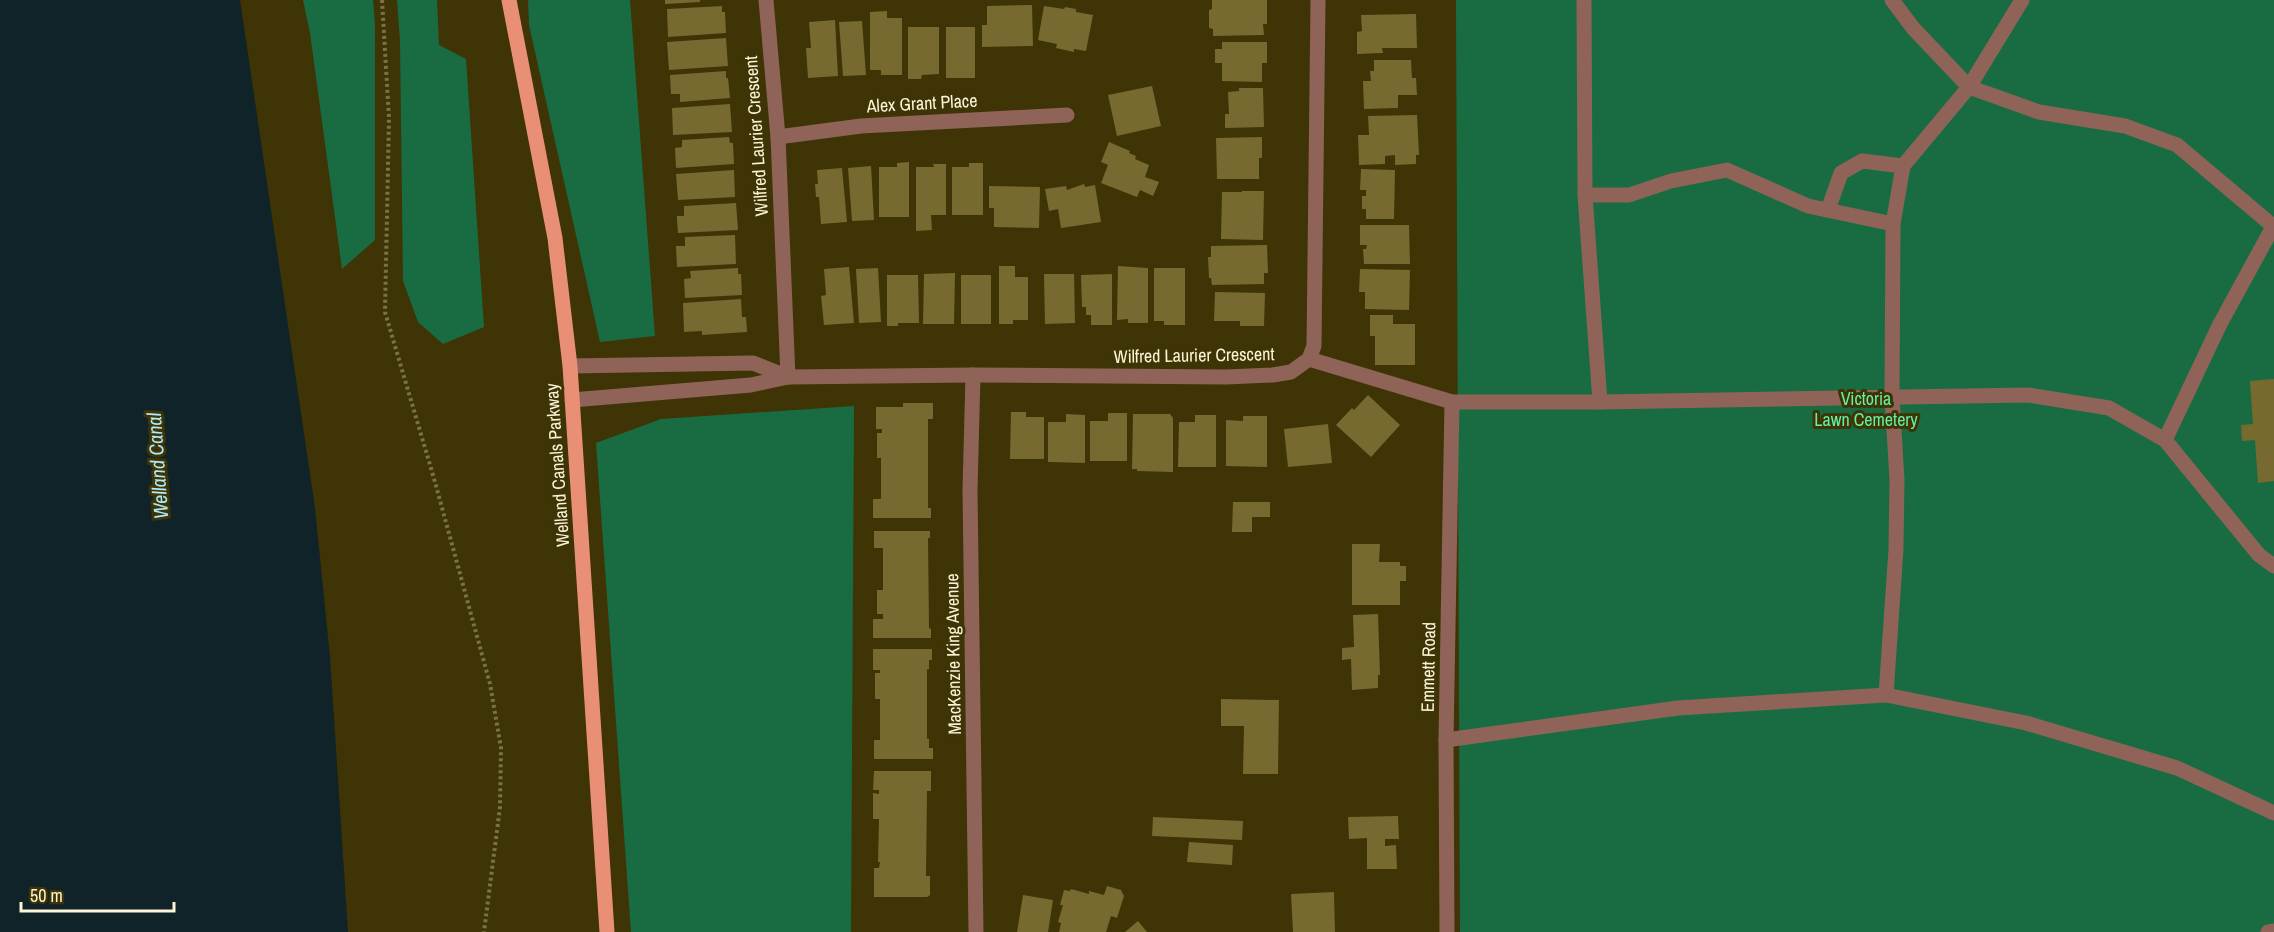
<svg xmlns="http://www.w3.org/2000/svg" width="2274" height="932" font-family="'Archivo Narrow',sans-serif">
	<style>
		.green { fill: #196c42 }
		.water { fill: #102328 }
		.building { fill: #776a30 }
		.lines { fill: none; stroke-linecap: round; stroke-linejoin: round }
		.path { stroke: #7a7147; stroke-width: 4; stroke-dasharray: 3 3; stroke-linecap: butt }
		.minor { stroke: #8f6357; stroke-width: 15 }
		.major { stroke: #e88f76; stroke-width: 15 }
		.labels { text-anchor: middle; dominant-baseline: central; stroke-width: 6; stroke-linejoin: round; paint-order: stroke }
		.street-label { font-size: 18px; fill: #fbf4d6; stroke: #3e3405 }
		.park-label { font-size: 18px; fill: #63f1a4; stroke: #3e3405 }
		.water-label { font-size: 20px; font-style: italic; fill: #adeafb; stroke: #3e3405 }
	</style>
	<rect width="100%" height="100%" fill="#3e3405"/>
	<!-- green -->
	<g class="green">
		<polygon points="303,0 373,0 375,26 375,240 342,269 310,33"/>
		<polygon points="397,0 437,0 439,45 466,59 484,327 443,344 418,322 403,281 400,41"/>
		<polygon points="528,0 630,0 655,336 600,342 529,25"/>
		<polygon points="1456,0 2274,0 2274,932 1460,932"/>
		<polygon points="854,406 851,932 631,932 596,443 661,419"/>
	</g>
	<!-- water -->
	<polygon class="water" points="0,0 240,0 315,508 330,657 348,932 0,932"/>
	<!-- building -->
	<g class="building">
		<polygon points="665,0 700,0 700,2 665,4"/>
		<polygon points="1212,0 1267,0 1267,24 1263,24 1264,35 1213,36 1213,29 1209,28 1209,10 1212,9"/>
		<polygon points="1032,5 1033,46 982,47 982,25 987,25 987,6"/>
		<polygon points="722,6 722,12 725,12 726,33 668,37 667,9"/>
		<polygon points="1044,6 1064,9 1065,7 1076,9 1076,12 1093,15 1086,51 1074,49 1074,52 1056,48 1057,44 1038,40"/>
		<polygon points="887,11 887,18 902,18 902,75 881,75 881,70 870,70 870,12"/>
		<polygon points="1416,14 1417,48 1382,48 1383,53 1357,54 1357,32 1362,31 1361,15"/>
		<polygon points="835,20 838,76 808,78 806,48 811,48 809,22"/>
		<polygon points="862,21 866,75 843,76 839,22"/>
		<polygon points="908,27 939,27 939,74 922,75 921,79 908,79"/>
		<rect x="946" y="27" width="29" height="51"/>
		<polygon points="726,38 728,66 669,70 667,42"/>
		<polygon points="1222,42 1267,42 1267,63 1262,63 1262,82 1222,81 1222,63 1215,63 1215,49 1222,49"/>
		<polygon points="1374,60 1411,60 1412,78 1416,78 1417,95 1398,95 1398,108 1364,109 1363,81 1371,81 1370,71 1374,71"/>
		<polygon points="726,71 726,78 728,78 730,98 680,102 680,94 671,94 670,75"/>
		<polygon points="1152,86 1161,126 1117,136 1108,95"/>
		<polygon points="1239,88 1263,88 1264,127 1225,128 1225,114 1229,114 1228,92 1239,91"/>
		<polygon points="730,104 732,132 673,135 672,108"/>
		<polygon points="1417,115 1419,155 1416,155 1416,164 1395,165 1395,155 1385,156 1385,164 1359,165 1358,135 1369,135 1368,116"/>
		<polygon points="729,137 730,143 733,143 734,164 676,168 675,148 682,147 682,140"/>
		<polygon points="1262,137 1262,158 1259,158 1259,179 1217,179 1216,138"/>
		<polygon points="1109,142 1130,151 1129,153 1136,156 1135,159 1149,165 1145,177 1159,182 1153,196 1140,190 1137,197 1101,183 1108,165 1101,162"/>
		<polygon points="909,162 909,217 879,217 879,167 897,167 897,163"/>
		<polygon points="969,163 983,163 983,215 952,215 952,167 969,167"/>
		<polygon points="933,164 946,164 946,215 931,215 932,230 916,231 916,167 934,167"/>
		<polygon points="871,166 874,220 852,221 848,168"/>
		<polygon points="842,168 847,222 821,224 819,197 816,197 815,184 818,184 817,170"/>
		<polygon points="1361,169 1395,170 1394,219 1366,219 1366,209 1362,209 1362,196 1366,196 1366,190 1360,190"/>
		<polygon points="734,170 735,197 678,200 676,174"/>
		<polygon points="1084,184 1085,187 1095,185 1101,222 1061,228 1058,209 1049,211 1045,189 1066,186 1067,190"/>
		<polygon points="989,186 1040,187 1039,228 994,227 994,208 989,208"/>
		<polygon points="1242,191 1264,191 1263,240 1221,239 1222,192 1242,192"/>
		<polygon points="736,203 738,230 678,233 677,220 677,216 684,216 684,206"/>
		<polygon points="1360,225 1409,225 1410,264 1364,264 1363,249 1366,249 1367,245 1360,245"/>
		<polygon points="735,235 736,264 677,267 676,246 685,246 685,237"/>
		<polygon points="1267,245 1268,273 1264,273 1264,284 1212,285 1211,278 1209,278 1208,257 1211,257 1211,246"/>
		<polygon points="999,266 1015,266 1015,277 1028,277 1028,320 1013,320 1013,324 999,324"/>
		<polygon points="1118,266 1148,268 1148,323 1128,323 1128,319 1117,320"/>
		<polygon points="849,267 854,323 824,325 821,296 826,295 824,269"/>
		<polygon points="738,268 738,274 741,274 742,295 685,298 684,279 691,278 690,271"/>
		<polygon points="878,268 881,322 859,323 856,269"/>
		<polygon points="1154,268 1185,268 1185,325 1164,325 1164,321 1154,321"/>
		<polygon points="1360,269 1410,270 1409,310 1365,309 1365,292 1359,292"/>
		<polygon points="955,273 954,324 923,324 924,274"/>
		<polygon points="1044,274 1074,274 1075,323 1045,324"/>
		<polygon points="1112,274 1112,325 1091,325 1091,315 1086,315 1086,307 1082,307 1081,275"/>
		<polygon points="887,275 918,275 919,323 898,323 898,326 887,326"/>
		<rect x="961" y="275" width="30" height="49"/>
		<polygon points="1215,292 1265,293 1264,326 1240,326 1240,321 1214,321"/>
		<polygon points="741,299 742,317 746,317 747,332 702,335 702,331 684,332 683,303"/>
		<polygon points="1370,315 1393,315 1393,324 1415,324 1415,365 1375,365 1375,336 1370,336"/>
		<polygon points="2274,379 2274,481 2258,483 2255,440 2242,441 2241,425 2253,424 2250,381"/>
		<polygon points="1368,395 1400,425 1371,457 1336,425 1352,408 1354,410"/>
		<polygon points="903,403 933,403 933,419 928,419 928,508 931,508 931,518 873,518 873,499 881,499 881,458 877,458 877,433 882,433 882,429 876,429 876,407 903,407"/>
		<polygon points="1011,412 1026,412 1026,417 1044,417 1044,459 1010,459"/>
		<polygon points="1108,413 1127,413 1127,461 1090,461 1090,421 1108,421"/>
		<polygon points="1066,414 1085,415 1085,463 1048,462 1048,422 1066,422"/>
		<polygon points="1133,414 1170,414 1173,418 1173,472 1137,471 1137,469 1132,469"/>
		<polygon points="1195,415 1216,415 1216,467 1178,467 1179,422 1195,422"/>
		<polygon points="1243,416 1267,416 1267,467 1226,466 1226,420 1243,421"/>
		<polygon points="1328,424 1332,463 1288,467 1284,429"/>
		<polygon points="1233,502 1270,502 1270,517 1252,517 1252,532 1232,532"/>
		<polygon points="874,531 930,531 930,538 928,538 929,628 931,629 931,638 873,638 873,619 883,619 883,614 877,614 877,590 883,590 883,548 874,548"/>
		<polygon points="1352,544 1380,544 1379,562 1400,562 1400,566 1406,566 1406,581 1400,581 1400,605 1352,605"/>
		<polygon points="1378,614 1380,675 1378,675 1378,688 1352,690 1351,659 1342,660 1342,648 1354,647 1353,615"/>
		<polygon points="873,649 932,649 932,660 929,660 929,669 927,669 927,739 929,739 929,748 933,748 933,759 874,759 874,740 880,740 880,699 875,699 875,673 880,673 880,670 873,670"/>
		<polygon points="1221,699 1279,700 1278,774 1243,774 1244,726 1221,726"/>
		<polygon points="874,771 931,771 931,791 927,791 926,876 930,876 930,895 927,897 874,897 874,868 879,868 880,862 878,862 879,819 873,819 873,793 879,794 879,790 873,790"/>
		<polygon points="1398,816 1399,839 1385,839 1385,846 1396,845 1397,869 1367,869 1367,838 1349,839 1348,817"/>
		<polygon points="1153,817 1243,821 1242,840 1152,836"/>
		<polygon points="1189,842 1233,845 1232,865 1187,862"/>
		<polygon points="1107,886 1121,890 1124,896 1117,918 1111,916 1106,932 1059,932 1061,923 1058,922 1063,905 1060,905 1064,890 1070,891 1071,889 1089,894 1089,891 1104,895"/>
		<polygon points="1334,892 1335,932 1293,932 1291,894"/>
		<polygon points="1023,895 1053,900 1048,932 1017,932"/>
		<polygon points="1138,921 1147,932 1125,932"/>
	</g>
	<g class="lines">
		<!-- path -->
		<polyline class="path" points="382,0 389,118 385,312 435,482 490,684 501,748 500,807 484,932"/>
		<!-- minor -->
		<g class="minor">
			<polyline points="766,0 778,137 788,377"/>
			<polyline points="1584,0 1585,195 1600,402"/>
			<polyline points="1892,0 1913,28 1969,87 2039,112 2125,126 2177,145 2273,226"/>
			<polyline points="778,137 861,126 1067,115"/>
			<polyline points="1585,195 1629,195 1671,181 1727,170 1808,206 1893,224"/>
			<polyline points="1828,210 1841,173 1862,161 1903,166"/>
			<polyline points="1309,359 1452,402 1600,402 2028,395 2109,408 2165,440 2259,555 2274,566"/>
			<polyline points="570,366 753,363 788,377"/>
			<polyline points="973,375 970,490 976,932"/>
			<polyline points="572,400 751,385 788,377 973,375 1226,377 1273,375 1291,372 1309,359 1314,346 1318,0"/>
			<polyline points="2165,440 2220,324 2274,225"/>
			<polyline points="1886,695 1896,549 1897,480 1892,397 1893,224 1903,166 1969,87 2022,0"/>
			<polyline points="1446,740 1678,708 1886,695 2026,723 2177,768 2274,813"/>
			<polyline points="1447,932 1446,740 1452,402"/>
			<polyline points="2268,932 2274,931"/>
		</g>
		<!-- major -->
		<polyline class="major" points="509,0 555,238 570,366 607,932"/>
	</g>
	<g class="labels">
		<!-- street labels -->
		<g class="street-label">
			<text transform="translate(922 103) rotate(-3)">Alex Grant Place</text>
			<text transform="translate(756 136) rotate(-94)">Wilfred Laurier Crescent</text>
			<text transform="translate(1194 355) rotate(-1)">Wilfred Laurier Crescent</text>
			<text transform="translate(557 465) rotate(-94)">Welland Canals Parkway</text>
			<text transform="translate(953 654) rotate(-91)">MacKenzie King Avenue</text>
			<text transform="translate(1428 667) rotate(-89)">Emmett Road</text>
		</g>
		<!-- park labels -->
		<g class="park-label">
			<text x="1866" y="398">Victoria<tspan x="1866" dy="21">Lawn Cemetery</tspan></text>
		</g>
		<!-- water labels -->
		<g class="water-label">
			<text transform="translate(157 466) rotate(-94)">Welland Canal</text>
		</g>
	</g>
	<!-- scale -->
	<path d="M21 902v9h153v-9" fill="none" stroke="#fbf4d6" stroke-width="3"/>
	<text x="30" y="902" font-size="18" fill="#fbf4d6" stroke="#3e3405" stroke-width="4.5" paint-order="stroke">50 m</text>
</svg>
